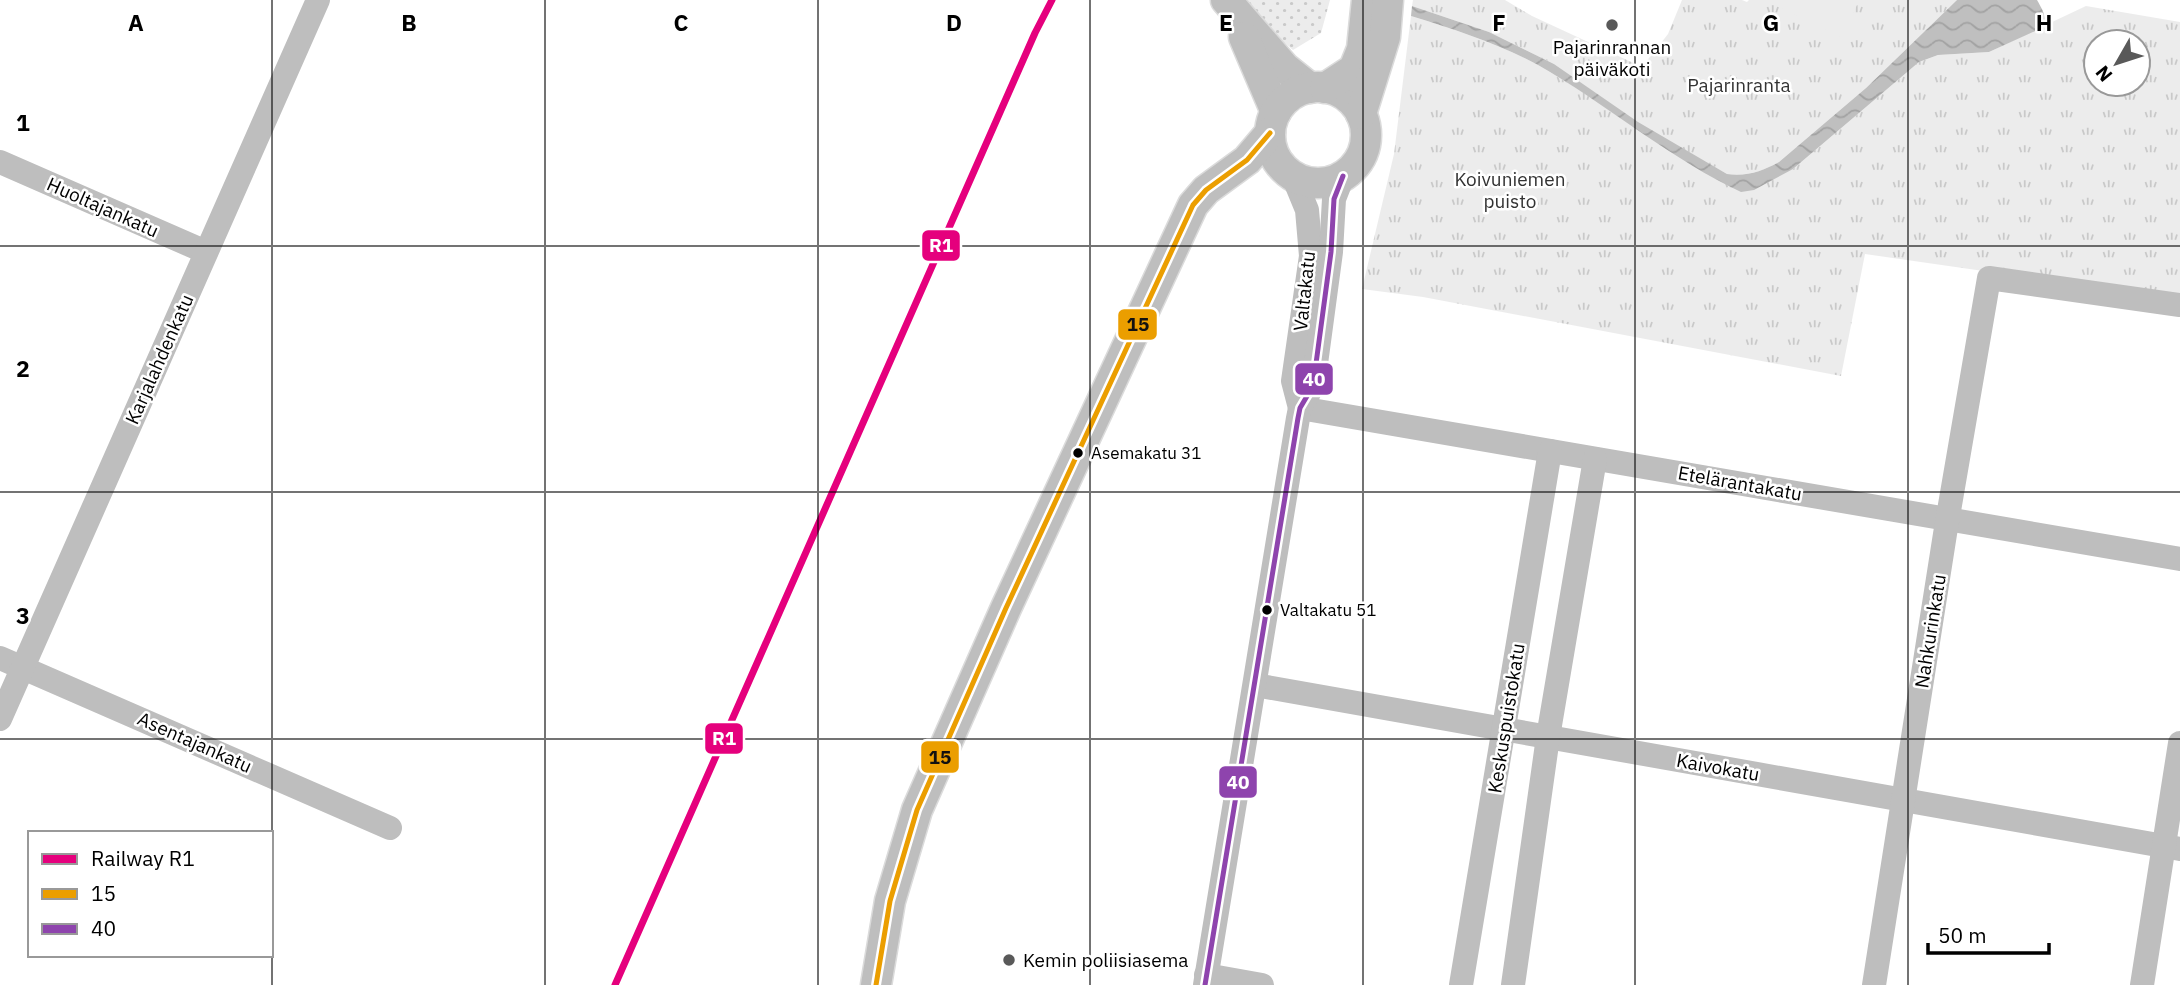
<svg xmlns="http://www.w3.org/2000/svg" width="2180" height="985" font-family="'IBM Plex Sans',sans-serif">
	<style>
		.grass { fill: url(#grass-dots) }
		.park { fill: url(#park-tufts); fill-rule: evenodd }
		.pitch { fill: #ececec }
		.water { fill: url(#water-waves) }
		.lines { fill: none; stroke-linecap: round; stroke-linejoin: round }
		.major-casing { stroke: #dbdbdb; stroke-width: 33 }
		.minor { stroke: #bebebe; stroke-width: 24 }
		.major { stroke: #bebebe; stroke-width: 30 }
		.bus-1-casing { stroke: #fff; stroke-width: 10 }
		.bus-2-casing { stroke: #fff; stroke-width: 10 }
		.bus-1 { stroke: #eb9e00; stroke-width: 5 }
		.bus-2 { stroke: #8e44ad; stroke-width: 5 }
		.rail-1-casing { stroke: #fff; stroke-width: 12 }
		.rail-1 { stroke: #e5007d; stroke-width: 7 }
		.grid { fill: none; stroke: #000; stroke-width: 2; stroke-opacity: 0.55 }
		.poi-dot { fill: #595959; stroke: #fff; stroke-width: 2.5 }
		.bus-dot { fill: #000; stroke: #fff; stroke-width: 2.5 }
		.labels { text-anchor: middle; dominant-baseline: central; stroke-width: 5; stroke-linejoin: round; paint-order: stroke }
		.bus-label { font-size: 17px; fill: #000; stroke: #fff; text-anchor: start }
		.poi-label { font-size: 19px; fill: #000; stroke: #fff }
		.park-label { font-size: 19px; fill: #333; stroke: #fff }
		.street-label { font-size: 19px; fill: #000; stroke: #fff }
		.grid-label { font-size: 23px; text-anchor: middle; font-weight: bold; fill: #000; stroke: #fff; stroke-width: 5; stroke-linejoin: round; paint-order: stroke }
		.line-badge { stroke: #fff; stroke-width: 2.5 }
		.badge-label { font-size: 19px; text-anchor: middle; font-weight: bold; fill: #fff }
		.pale-badge-label { font-size: 19px; text-anchor: middle; font-weight: bold; fill: #111 }
	</style>
	<defs>
		<pattern id="grass-dots" width="8" height="8" patternUnits="userSpaceOnUse" patternTransform="scale(1.75)"><rect width="8" height="8" fill="#ececec"/><path d="M2 2h.1M6 6h.1" fill="none" stroke="#c9c9c9" stroke-width="1.8" stroke-linecap="round"/></pattern>
		<pattern id="park-tufts" width="24" height="20" patternUnits="userSpaceOnUse" patternTransform="scale(1.75)"><rect width="24" height="20" fill="#ececec"/><path d="M3 7l-1-3M5 7V3M7 7l1-3M15 17l-1-3M17 17v-4M19 17l1-3" fill="none" stroke="#c9c9c9"/></pattern>
		<pattern id="water-waves" width="16" height="10" patternUnits="userSpaceOnUse" patternTransform="scale(1.75)"><rect width="16" height="10" fill="#bfbfbf"/><path d="M0 5q4-4 8 0t8 0" fill="none" stroke="#a2a2a2"/></pattern>
	</defs>
	<rect width="100%" height="100%" fill="#fff"/>
	<!-- grass -->
	<polygon class="grass" points="1247,0 1330,0 1321,33 1293,50 1263,25"/>
	<!-- park -->
	<g class="park">
		<path d="M1413,0H1505L1532,16L1642,67L1668,34L1682,0H1742L1747,2L1749,0H1957L1866,88L1779,162C1763,171 1746,177 1727,174L1638,123L1554,64L1489,32L1412,6Z"/>
		<path d="M2086,6L2180,22V299L1865,254L1841,376L1423,297L1362,289L1394,154L1411,16C1459,31 1507,46 1550,72C1610,108 1666,149 1726,184L1793,169L1919,62L1938,55L1989,52ZM2096,42H2138V84H2096Z"/>
	</g>
	<!-- pitch -->
	<polygon class="pitch" points="1765,0 1859,0 1843,38"/>
	<!-- water -->
	<path class="water" d="M1957,0H2037C2042,9 2047,16 2044,27L1989,52L1938,55L1919,62L1793,169L1754,190L1741,192C1673,160 1615,111 1550,72C1507,46 1459,31 1411,16L1412,6L1489,32L1554,64L1638,122L1727,174C1746,177 1763,171 1779,162L1866,88Z"/>
	<g class="lines">
		<!-- major casing -->
		<g class="major-casing">
			<g id="major">
				<polyline points="1226,0 1285,68 1310,88"/>
				<polyline points="1244,37 1276,112"/>
				<circle cx="1318" cy="135" r="48"/>
				<polyline points="1325,88 1354,69 1362,49 1367,0"/>
				<polyline points="1361,114 1385,37 1388,0"/>
				<polyline points="876,985 890,901 917,810 1006,608 1193,205 1206,190 1247,160 1270,133"/>
			</g>
		</g>
		<!-- minor -->
		<g class="minor">
			<polyline points="0,162 206,252"/>
			<polyline points="1293,176 1307,210 1311,256 1293,381 1300,408"/>
			<polyline points="1300,408 2180,559"/>
			<polyline points="0,658 390,828"/>
			<polyline points="1255,685 2180,849"/>
			<polyline points="0,719 318,0"/>
			<polyline points="1206,975 1262,985"/>
			<polyline points="1205,985 1298,418 1300,408 1313,386 1331,252 1334,199 1343,176"/>
			<polyline points="1461,985 1550,451"/>
			<polyline points="1513,985 1548,737 1595,459"/>
			<polyline points="1874,985 1945,534 1989,278 2180,305"/>
			<polyline points="2142,985 2180,743"/>
		</g>
		<!-- major -->
		<use href="#major" class="major"/>
		<!-- bus-1 casing -->
		<g class="bus-1-casing">
			<polyline id="bus-1" points="876,985 890,901 917,810 1006,608 1193,205 1206,190 1247,160 1270,133"/>
		</g>
		<!-- bus-2 casing -->
		<g class="bus-2-casing">
			<polyline id="bus-2" points="1205,985 1298,418 1300,408 1313,386 1331,252 1334,199 1343,176"/>
		</g>
		<!-- bus-1 -->
		<use href="#bus-1" class="bus-1"/>
		<!-- bus-2 -->
		<use href="#bus-2" class="bus-2"/>
		<!-- rail-1 casing -->
		<g class="rail-1-casing">
			<polyline id="rail-1" points="615,985 1035,33 1052,0"/>
		</g>
		<!-- rail-1 -->
		<use href="#rail-1" class="rail-1"/>
	</g>
	<!-- grid -->
	<path class="grid" d="M272,0V985M545,0V985M818,0V985M1090,0V985M1363,0V985M1635,0V985M1908,0V985M0,246H2180M0,492H2180M0,739H2180"/>
	<!-- markers -->
	<g class="poi-dot">
		<circle cx="1612" cy="25" r="7"/>
		<circle cx="1009" cy="960" r="7"/>
	</g>
	<g class="bus-dot">
		<circle cx="1078" cy="453" r="6"/>
		<circle cx="1267" cy="610" r="6"/>
	</g>
	<g class="labels">
		<!-- bus labels -->
		<g class="bus-label">
			<text x="1091" y="453">Asemakatu 31</text>
			<text x="1280" y="610">Valtakatu 51</text>
		</g>
		<!-- poi labels -->
		<g class="poi-label">
			<text x="1612" y="47">Pajarinrannan<tspan x="1612" dy="22">päiväkoti</tspan></text>
			<text x="1023" y="960" text-anchor="start">Kemin poliisiasema</text>
		</g>
		<!-- park labels -->
		<g class="park-label">
			<text x="1739" y="85">Pajarinranta</text>
			<text x="1510" y="179">Koivuniemen<tspan x="1510" dy="22">puisto</tspan></text>
		</g>
		<!-- street labels -->
		<g class="street-label">
			<text transform="translate(103 207) rotate(24)">Huoltajankatu</text>
			<text transform="translate(1304 291) rotate(-84)">Valtakatu</text>
			<text transform="translate(159 359) rotate(-66)">Karjalahdenkatu</text>
			<text transform="translate(1740 483) rotate(10)">Etelärantakatu</text>
			<text transform="translate(1930 631) rotate(-81)">Nahkurinkatu</text>
			<text transform="translate(1506 718) rotate(-81)">Keskuspuistokatu</text>
			<text transform="translate(195 742) rotate(24)">Asentajankatu</text>
			<text transform="translate(1718 767) rotate(10)">Kaivokatu</text>
		</g>
	</g>
	<g class="grid-label">
		<text x="136" y="31">A</text>
		<text x="409" y="31">B</text>
		<text x="681" y="31">C</text>
		<text x="954" y="31">D</text>
		<text x="1226" y="31">E</text>
		<text x="1499" y="31">F</text>
		<text x="1771" y="31">G</text>
		<text x="2044" y="31">H</text>
		<text x="23" y="131">1</text>
		<text x="23" y="377">2</text>
		<text x="23" y="624">3</text>
	</g>
	<g class="line-badge">
		<rect x="921" y="229" width="40" height="33" rx="7" fill="#e5007d"/>
		<rect x="1117" y="308" width="41" height="33" rx="7" fill="#eb9e00"/>
		<rect x="1294" y="362" width="40" height="34" rx="7" fill="#8e44ad"/>
		<rect x="704" y="722" width="40" height="33" rx="7" fill="#e5007d"/>
		<rect x="920" y="740" width="40" height="34" rx="7" fill="#eb9e00"/>
		<rect x="1218" y="765" width="40" height="34" rx="7" fill="#8e44ad"/>
	</g>
	<g class="badge-label">
		<text x="941" y="252">R1</text>
		<text x="1314" y="386">40</text>
		<text x="724" y="745">R1</text>
		<text x="1238" y="789">40</text>
	</g>
	<g class="pale-badge-label">
		<text x="1138" y="331">15</text>
		<text x="940" y="764">15</text>
	</g>
	<!-- legend -->
	<rect x="28" y="831" width="245" height="126" fill="#ffffff" stroke="#999999" stroke-width="2"/>
	<rect x="42" y="854" width="35" height="10" fill="#e5007d" stroke="#999999" stroke-width="2"/>
	<text x="91" y="866" font-size="21" fill="#000000">Railway R1</text>
	<rect x="42" y="889" width="35" height="10" fill="#eb9e00" stroke="#999999" stroke-width="2"/>
	<text x="91" y="901" font-size="21" fill="#000000">15</text>
	<rect x="42" y="924" width="35" height="10" fill="#8e44ad" stroke="#999999" stroke-width="2"/>
	<text x="91" y="936" font-size="21" fill="#000000">40</text>
	<!-- north arrow -->
	<g transform="translate(2117 63) rotate(231)"><circle r="33" fill="#ffffff" stroke="#999999" stroke-width="2"/>
	<path d="M0-5L12 26L0 18L-12 26Z" fill="#595959"/>
	<text y="-10" font-size="19" font-weight="bold" text-anchor="middle" fill="#000000">N</text>
	</g>
	<!-- scale -->
	<path d="M1928 943v10h121v-10" fill="none" stroke="#000000" stroke-width="3.5"/>
	<text x="1938" y="943" font-size="21" fill="#000000" stroke="#ffffff" stroke-width="5" paint-order="stroke">50 m</text>
</svg>
